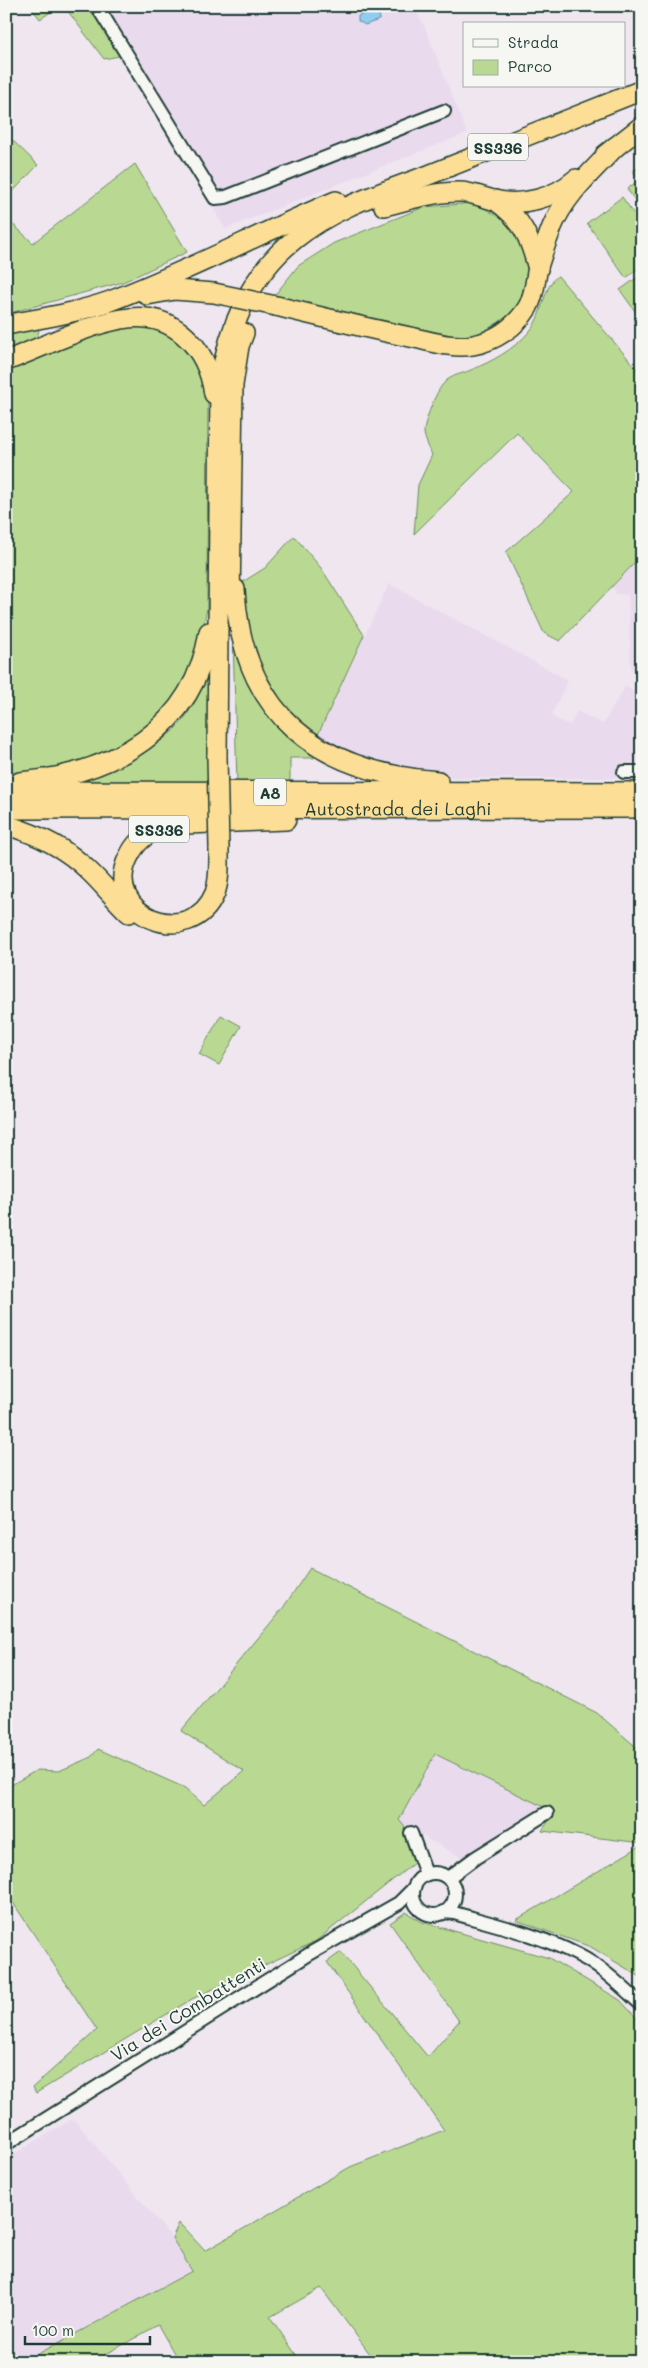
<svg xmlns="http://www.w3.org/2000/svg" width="648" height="2368" font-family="Mali,sans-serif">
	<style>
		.built { fill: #eadaee }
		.green { fill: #b9d992; stroke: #6c8b63 }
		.water { fill: #91ccf1; stroke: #6393a5 }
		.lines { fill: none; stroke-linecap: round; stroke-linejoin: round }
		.minor-casing { stroke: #1f3d34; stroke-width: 16 }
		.highway-casing { stroke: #1f3d34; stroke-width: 22 }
		.minor { stroke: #f6f6f2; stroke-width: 12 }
		.highway { stroke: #fdde96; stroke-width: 19 }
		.highway-bridge-casing { stroke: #1f3d34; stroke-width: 22; stroke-linecap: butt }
		.highway-bridge { stroke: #fdde96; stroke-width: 19 }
		.labels { text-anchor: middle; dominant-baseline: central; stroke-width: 4; stroke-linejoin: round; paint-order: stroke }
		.shield { fill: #f6f6f2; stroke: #60746d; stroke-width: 1 }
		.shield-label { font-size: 16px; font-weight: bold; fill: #1f3d34 }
		.street-label { font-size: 18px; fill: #1f3d34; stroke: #f6f6f2 }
	</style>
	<rect width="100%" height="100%" fill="#efe6f0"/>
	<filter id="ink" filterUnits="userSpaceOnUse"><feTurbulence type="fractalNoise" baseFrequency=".02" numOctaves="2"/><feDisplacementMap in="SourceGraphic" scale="10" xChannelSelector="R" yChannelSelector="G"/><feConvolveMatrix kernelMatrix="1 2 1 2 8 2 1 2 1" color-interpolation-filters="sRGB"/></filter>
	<g filter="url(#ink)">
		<!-- built -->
		<g class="built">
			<polygon points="100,6 414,6 426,30 467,133 225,229"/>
			<polygon points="642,555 642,673 631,669 628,595 616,594 613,586"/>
			<polygon points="389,584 568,680 552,714 554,718 570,725 577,711 603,724 625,687 642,694 642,764 620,764 615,778 468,778 422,775 395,771 316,739"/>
			<polygon points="435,1754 549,1810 470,1862 404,1826 399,1820"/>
			<polygon points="71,2120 77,2123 172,2238 192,2271 23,2362 6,2362 6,2159"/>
		</g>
		<!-- green -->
		<g class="green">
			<polygon points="30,6 60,6 40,19"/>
			<polygon points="64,6 90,6 119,56 104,59"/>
			<polygon points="6,134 38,165 6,199"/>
			<polygon points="135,164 187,252 123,282 6,314 6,218 33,243"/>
			<polygon points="642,165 642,210 627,189 639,180 633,171"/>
			<polygon points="622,197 642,225 642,266 626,278 587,223"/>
			<polygon points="475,203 498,216 513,230 521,244 529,272 518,305 505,318 477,336 459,337 274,296 298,266 334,243 424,207"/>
			<polygon points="642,274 642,321 620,290"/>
			<path d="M558,276L642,375V555L560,641L544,633L506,552L574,492L517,433L414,534L418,485L432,455C429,448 425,440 424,433C424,422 436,391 444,383C451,375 462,374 471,370C493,361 513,350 529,332C543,317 543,285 558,276Z"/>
			<polygon points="126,324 165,328 208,373 207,608 199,649 185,688 150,730 89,761 50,769 6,773 6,369"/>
			<polygon points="36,327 39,331 37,337 6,349 6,330"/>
			<polygon points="294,536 321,568 364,635 316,739 274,693 251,643 241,583 265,568"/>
			<polygon points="233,636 309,747 314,758 290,758 290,782 237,785"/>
			<path d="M212,669L210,785L156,782L72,784C110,770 150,755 179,725C193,709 202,688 212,669Z"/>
			<polygon points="221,1015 241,1026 219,1065 199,1054"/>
			<polygon points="310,1568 597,1713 642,1752 642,1843 542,1831 554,1812 435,1754 399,1820 404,1826 414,1863 316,1941 192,1999 36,2093 33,2087 97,2030 6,1892 6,1788 37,1770 59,1771 91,1757 98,1749 185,1788 204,1805 244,1771 181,1731 283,1608"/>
			<polygon points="642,1845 642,1978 591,1947 516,1920"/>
			<polygon points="406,1912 422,1922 549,1958 620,2000 642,2024 642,2362 376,2362 321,2288 270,2317 301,2362 179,2362 158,2325 92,2362 23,2362 192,2271 172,2238 179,2223 205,2251 350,2167 444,2130 327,1962 341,1952 428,2057 459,2021 390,1923"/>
		</g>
		<!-- water -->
		<polygon class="water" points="375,8 380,14 379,20 365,25 358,21 358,16"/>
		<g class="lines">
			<!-- minor casing -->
			<g class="minor-casing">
				<g id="minor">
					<polyline points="97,6 215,198 226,197 444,111"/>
					<polyline points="624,772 642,772"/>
					<polyline points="411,1833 426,1874"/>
					<circle cx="434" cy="1894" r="21"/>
					<polyline points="448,1878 475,1858 547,1813"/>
					<path d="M443,1912L454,1913C496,1925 540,1935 578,1955C602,1967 622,1987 642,2005"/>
					<polyline points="6,2144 311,1953 399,1903 414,1888"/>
				</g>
			</g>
			<!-- highway casing -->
			<g class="highway-casing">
				<g id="highway">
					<polyline points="605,155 642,126"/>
					<path d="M495,200C523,220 529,236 538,269"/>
					<path d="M384,206C408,200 434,192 459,192C471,192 482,197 493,200C523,207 554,198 576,179"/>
					<polyline points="147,295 175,290 214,293"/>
					<path d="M276,306C321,317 365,328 410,337C430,341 452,349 473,345C495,341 516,327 528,307C535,294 535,281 538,267C542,254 547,240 552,227C565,195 592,172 615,147"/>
					<path d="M6,325C41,318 76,313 110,301C187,272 260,233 336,201"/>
					<path d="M6,361C41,348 86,325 122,319C172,310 207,346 214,394"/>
					<path d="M235,589C242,714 317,772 438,781"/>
					<polyline points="230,604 233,385 239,346 244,333"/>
					<path d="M217,756L220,383C228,329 250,274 295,239C334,207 384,192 431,174C501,146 571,118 642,90"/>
					<path d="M20,782C112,774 194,730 209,632"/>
					<polyline points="6,791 642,792"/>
					<path id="s1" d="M6,809L642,808"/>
					<path d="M6,825C37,834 66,848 89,871C103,884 115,900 129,913"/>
					<path d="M219,848C219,863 220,879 215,893C191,952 101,915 128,858C134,845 143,835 157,830C174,823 192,824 210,823C235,822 260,821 286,820"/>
				</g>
			</g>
			<!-- minor -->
			<use href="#minor" class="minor"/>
			<!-- highway -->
			<use href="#highway" class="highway"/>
			<!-- highway-bridge casing -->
			<g class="highway-bridge-casing">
				<g id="highway-bridge">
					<polyline points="214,293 276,306"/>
					<polyline points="217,756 219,848"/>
				</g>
			</g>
			<!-- highway-bridge -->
			<use href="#highway-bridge" class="highway-bridge"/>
		</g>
	</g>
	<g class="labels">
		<!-- shield labels -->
		<g class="shield">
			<rect x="468" y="133.5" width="60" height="27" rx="4"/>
			<rect x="254" y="778.5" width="32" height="27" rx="4"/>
			<rect x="129" y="815.5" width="60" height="27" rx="4"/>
		</g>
		<g class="shield-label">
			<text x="498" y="147">SS336</text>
			<text x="270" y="792">A8</text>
			<text x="159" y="829">SS336</text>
		</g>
		<!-- street labels -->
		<g class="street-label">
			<text stroke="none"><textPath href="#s1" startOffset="392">Autostrada dei Laghi</textPath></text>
			<text transform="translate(188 2009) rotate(-32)">Via dei Combattenti</text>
		</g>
	</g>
	<!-- margin -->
	<rect width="648" height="2368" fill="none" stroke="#f6f6f2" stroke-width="25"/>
	<rect x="12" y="12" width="623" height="2343" fill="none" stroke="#1f3d34" stroke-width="2" filter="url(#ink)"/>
	<!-- legend -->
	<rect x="463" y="22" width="162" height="65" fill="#f6f6f2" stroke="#a0aca6"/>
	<rect x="473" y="39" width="25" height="8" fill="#f6f6f2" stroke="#a0aca6"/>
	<text x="508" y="48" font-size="15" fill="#1f3d34">Strada</text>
	<rect x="473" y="60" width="25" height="15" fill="#b9d992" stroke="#a0aca6"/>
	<text x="508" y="72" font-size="15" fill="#1f3d34">Parco</text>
	<!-- scale -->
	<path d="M25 2336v8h125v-8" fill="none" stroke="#1f3d34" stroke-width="2.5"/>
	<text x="32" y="2336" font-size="15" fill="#1f3d34" stroke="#f6f6f2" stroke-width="4" paint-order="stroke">100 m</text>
</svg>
